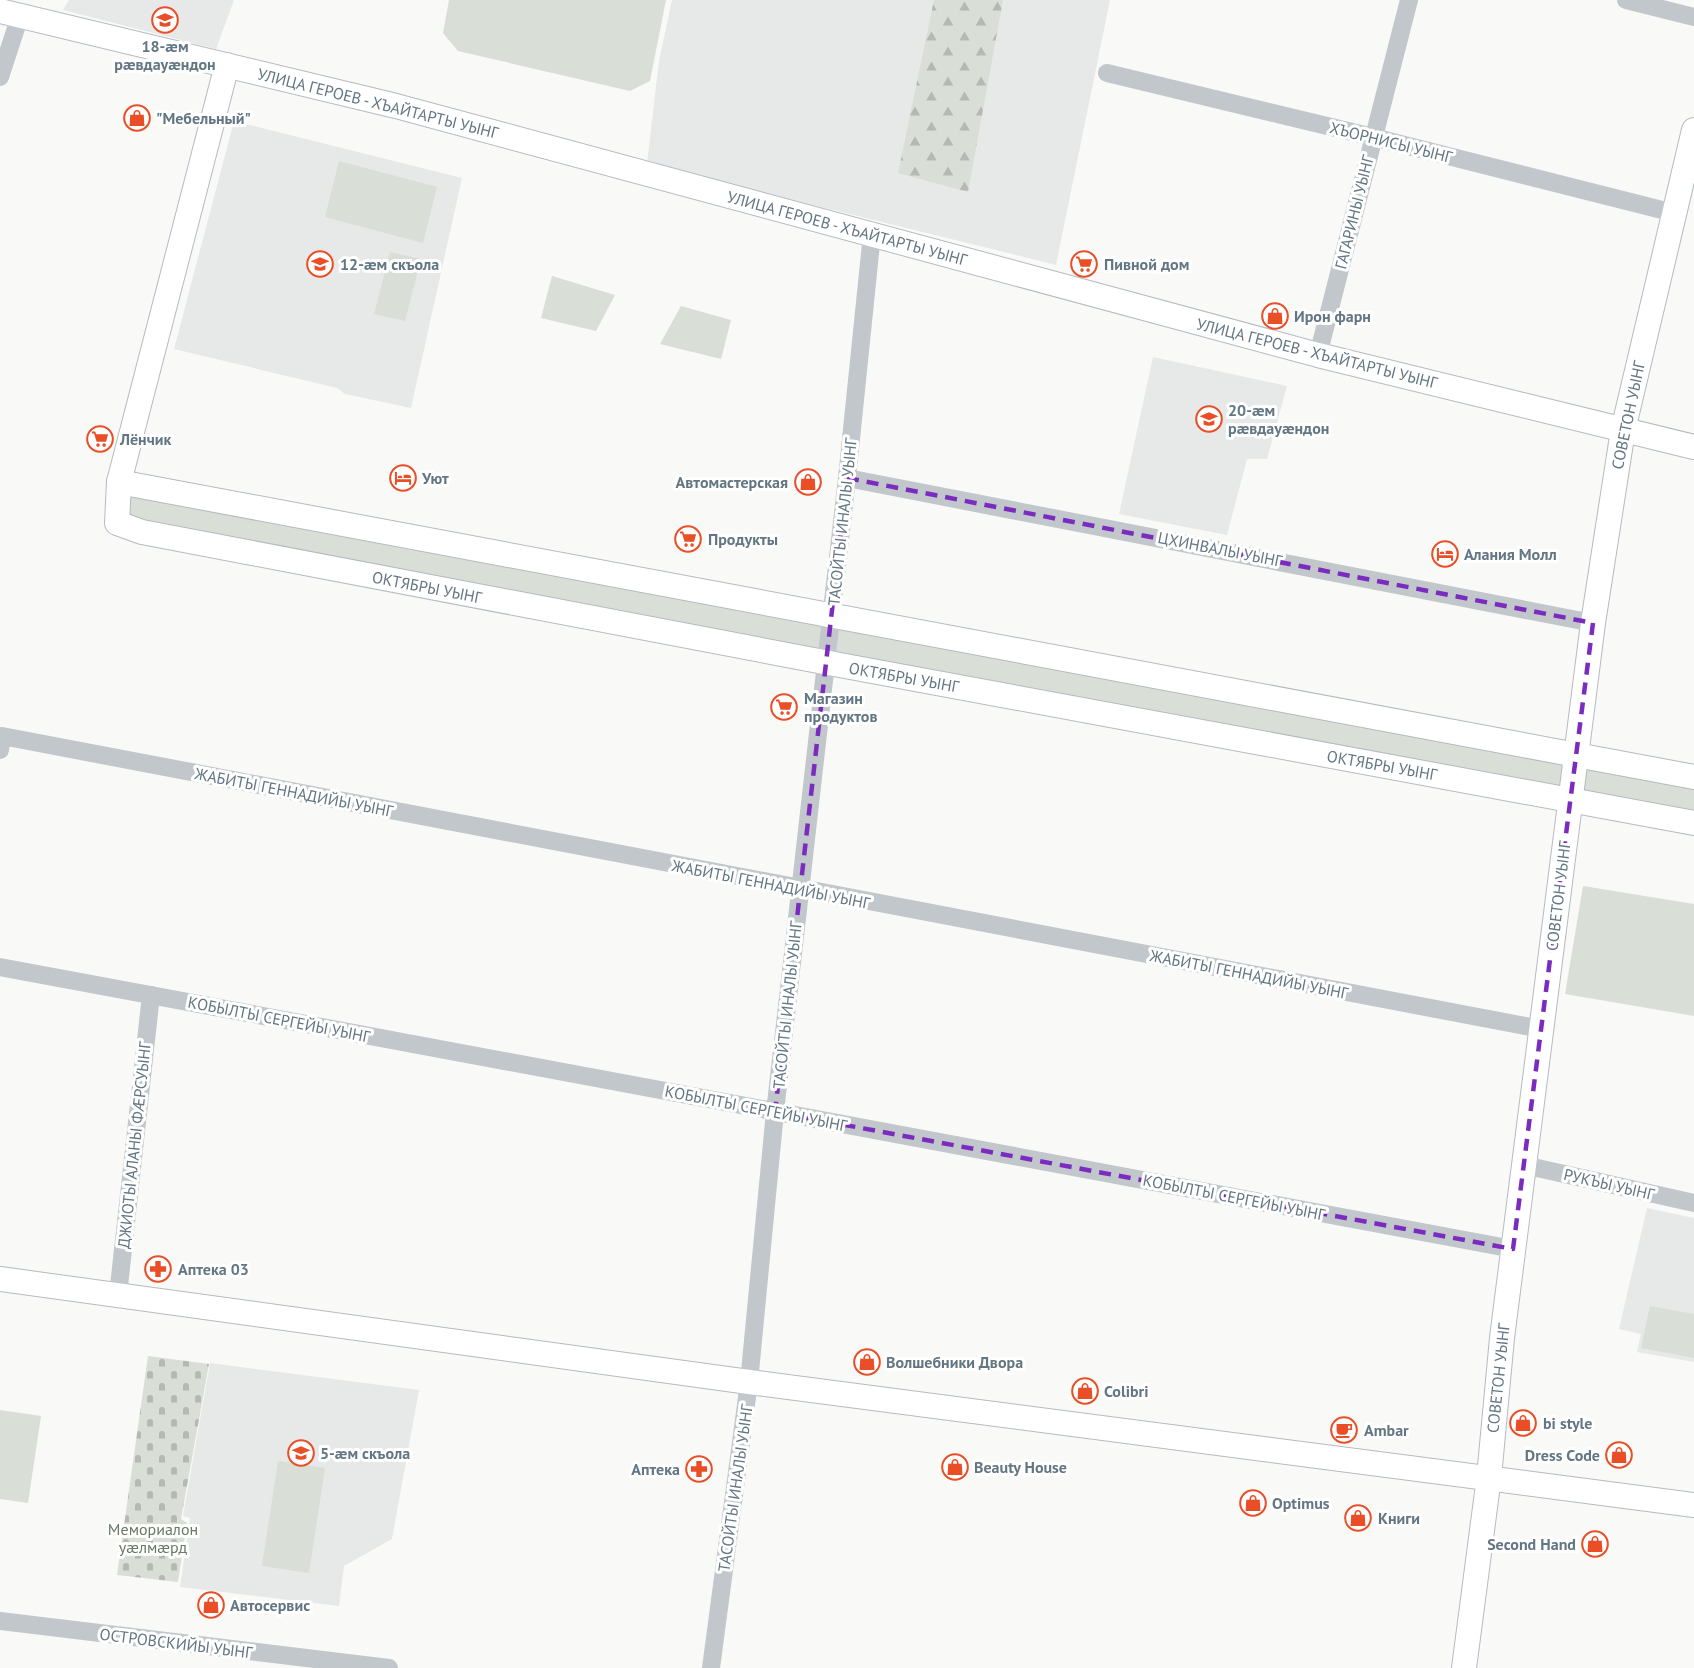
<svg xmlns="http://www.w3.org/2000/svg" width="1694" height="1668" font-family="'PT Sans',sans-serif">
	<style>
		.built { fill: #e7e8e8 }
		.green { fill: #d9ded6 }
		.forest { fill: url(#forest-firs) }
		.cemetery { fill: url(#cemetery-stones) }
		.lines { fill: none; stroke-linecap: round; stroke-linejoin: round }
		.secondary-casing { stroke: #b4bbc0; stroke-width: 26 }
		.street { stroke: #c2c7cb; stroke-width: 18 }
		.secondary { stroke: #fff; stroke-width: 24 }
		.marked { fill: none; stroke: #7b2cbf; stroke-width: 4.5; stroke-dasharray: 12 8; stroke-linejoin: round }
		.labels { text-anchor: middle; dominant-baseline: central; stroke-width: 6; stroke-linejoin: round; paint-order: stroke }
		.poi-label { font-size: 16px; font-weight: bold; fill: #637683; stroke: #fff; text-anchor: start }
		.street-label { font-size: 16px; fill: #637683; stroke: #fff }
		.park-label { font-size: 16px; fill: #677a62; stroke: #fff }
	</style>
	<defs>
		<pattern id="forest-firs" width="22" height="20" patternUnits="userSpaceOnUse" patternTransform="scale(1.5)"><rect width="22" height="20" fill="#d9ded6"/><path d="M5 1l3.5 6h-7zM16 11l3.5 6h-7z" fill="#b4b9b3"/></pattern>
		<pattern id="cemetery-stones" width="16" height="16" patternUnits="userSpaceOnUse" patternTransform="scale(1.5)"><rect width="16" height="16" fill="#d9ded6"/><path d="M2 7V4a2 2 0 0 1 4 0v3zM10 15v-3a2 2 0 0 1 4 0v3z" fill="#b4b9b3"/></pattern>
	</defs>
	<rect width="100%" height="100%" fill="#f9f9f7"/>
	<!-- built -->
	<g class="built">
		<polygon points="69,0 234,0 216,49 63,10"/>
		<polygon points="672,0 1110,0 1056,265 647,164 659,61"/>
		<polygon points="234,121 462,178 411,408 345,394 337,388 174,349"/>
		<polygon points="1153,357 1287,386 1267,459 1247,459 1227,535 1119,514"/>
		<polygon points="1647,1208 1694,1218 1694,1362 1637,1352 1641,1334 1619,1329"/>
		<polygon points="210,1363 419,1390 392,1539 344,1566 339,1606 180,1587 190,1518 183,1516"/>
	</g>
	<!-- green -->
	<g class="green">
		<polygon points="449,0 666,0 650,81 630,91 458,51 443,33"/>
		<polygon points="339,161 437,187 423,243 325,217"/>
		<polygon points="390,252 421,259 405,321 374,314"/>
		<polygon points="552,276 615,295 596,331 541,318"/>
		<polygon points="681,306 731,320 721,359 660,344"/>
		<polygon points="129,492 824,623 820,652 127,520"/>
		<polygon points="838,626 1564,761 1565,790 834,656"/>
		<polygon points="1580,767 1694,785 1694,817 1580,796"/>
		<polygon points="1583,886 1694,904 1694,1016 1565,994"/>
		<polygon points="1650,1306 1694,1314 1694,1358 1641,1348"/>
		<polygon points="0,1410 41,1416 28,1503 0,1499"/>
		<polygon points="278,1461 325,1468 309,1573 262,1566"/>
	</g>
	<!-- forest -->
	<polygon class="forest" points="934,0 1003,0 968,192 898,173"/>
	<!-- cemetery -->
	<polygon class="cemetery" points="148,1356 209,1364 181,1519 187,1523 178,1582 117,1575"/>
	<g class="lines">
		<!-- secondary casing -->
		<g class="secondary-casing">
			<g id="secondary">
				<polyline points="0,11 396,106 1318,355 1694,447"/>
				<polyline points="227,65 119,482 117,523 142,532 845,666 1694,823"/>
				<polyline points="119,482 1694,777"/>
				<polyline points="0,1279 749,1382 1694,1505"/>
				<polyline points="1464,1668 1489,1477 1502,1338 1593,623 1623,430 1694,130"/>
			</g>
		</g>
		<!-- street -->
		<g class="street">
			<polyline points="1626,0 1694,17"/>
			<polyline points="1107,73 1373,137 1674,213"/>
			<polyline points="0,77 20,16"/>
			<polyline points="1318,355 1409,0"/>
			<polyline points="847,478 1593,623"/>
			<polyline points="0,750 2,736 1541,1029"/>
			<polyline points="0,967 1513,1249"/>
			<polyline points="1524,1165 1694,1203"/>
			<polyline points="118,1295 151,995"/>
			<polyline points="0,1621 389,1668"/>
			<polyline points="711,1668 749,1382 775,1112 847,478 872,234"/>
		</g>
		<!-- secondary -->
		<use href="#secondary" class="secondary"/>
	</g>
	<!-- marked area -->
	<path class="marked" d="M847,478L1593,623L1513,1249L775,1112Z"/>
	<!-- icons -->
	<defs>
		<g id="school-ring" transform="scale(1.35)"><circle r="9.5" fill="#fff" stroke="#e94e27" stroke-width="1.5"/><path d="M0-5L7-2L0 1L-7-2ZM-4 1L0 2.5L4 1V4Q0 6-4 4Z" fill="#e94e27"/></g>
		<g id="shop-ring" transform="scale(1.35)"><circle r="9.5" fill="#fff" stroke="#e94e27" stroke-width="1.5"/><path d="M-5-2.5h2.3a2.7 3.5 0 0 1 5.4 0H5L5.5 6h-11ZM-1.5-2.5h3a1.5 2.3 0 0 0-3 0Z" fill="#e94e27"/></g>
		<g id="supermarket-ring" transform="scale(1.35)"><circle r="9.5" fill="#fff" stroke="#e94e27" stroke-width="1.5"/><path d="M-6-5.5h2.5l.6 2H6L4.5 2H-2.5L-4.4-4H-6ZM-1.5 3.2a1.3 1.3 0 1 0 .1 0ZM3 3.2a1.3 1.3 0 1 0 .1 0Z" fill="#e94e27"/></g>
		<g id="hotel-ring" transform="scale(1.35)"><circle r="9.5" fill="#fff" stroke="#e94e27" stroke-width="1.5"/><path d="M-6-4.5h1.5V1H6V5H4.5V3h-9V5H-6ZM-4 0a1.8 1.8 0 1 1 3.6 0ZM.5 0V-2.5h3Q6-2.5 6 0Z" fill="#e94e27"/></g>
		<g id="pharmacy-ring" transform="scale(1.35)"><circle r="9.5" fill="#fff" stroke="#e94e27" stroke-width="1.5"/><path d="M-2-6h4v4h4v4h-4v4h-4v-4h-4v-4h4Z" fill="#e94e27"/></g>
		<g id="cafe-ring" transform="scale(1.35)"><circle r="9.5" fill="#fff" stroke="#e94e27" stroke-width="1.5"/><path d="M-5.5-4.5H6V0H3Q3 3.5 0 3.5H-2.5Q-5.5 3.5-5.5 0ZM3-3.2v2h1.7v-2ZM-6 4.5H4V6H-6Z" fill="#e94e27"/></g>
	</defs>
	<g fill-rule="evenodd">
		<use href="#school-ring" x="165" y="20"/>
		<use href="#shop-ring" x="137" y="118"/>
		<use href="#school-ring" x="320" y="264"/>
		<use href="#supermarket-ring" x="1084" y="264"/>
		<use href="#shop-ring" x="1275" y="316"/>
		<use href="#school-ring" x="1209" y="419"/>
		<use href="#supermarket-ring" x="100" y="439"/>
		<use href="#hotel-ring" x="403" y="478"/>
		<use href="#shop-ring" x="808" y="482"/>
		<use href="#supermarket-ring" x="688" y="539"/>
		<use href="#hotel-ring" x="1445" y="554"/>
		<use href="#supermarket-ring" x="784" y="707"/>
		<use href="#pharmacy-ring" x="158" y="1269"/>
		<use href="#shop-ring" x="867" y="1362"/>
		<use href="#shop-ring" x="1085" y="1391"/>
		<use href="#shop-ring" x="1523" y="1423"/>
		<use href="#cafe-ring" x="1344" y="1430"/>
		<use href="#school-ring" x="301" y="1453"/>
		<use href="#shop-ring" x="1619" y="1455"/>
		<use href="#shop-ring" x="955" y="1467"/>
		<use href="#pharmacy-ring" x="699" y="1469"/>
		<use href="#shop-ring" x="1253" y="1503"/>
		<use href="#shop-ring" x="1358" y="1518"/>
		<use href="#shop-ring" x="1595" y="1544"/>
		<use href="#shop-ring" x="211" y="1605"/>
	</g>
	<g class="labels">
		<!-- poi labels -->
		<g class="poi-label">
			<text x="165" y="46" text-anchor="middle">18-æм<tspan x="165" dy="18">рӕвдауӕндон</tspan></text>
			<text x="156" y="118">"Мебельный"</text>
			<text x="340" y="264">12-æм скъола</text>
			<text x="1104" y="264">Пивной дом</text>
			<text x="1294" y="316">Ирон фарн</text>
			<text x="1228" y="410">20-æм<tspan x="1228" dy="18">рӕвдауӕндон</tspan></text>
			<text x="120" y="439">Лёнчик</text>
			<text x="422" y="478">Уют</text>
			<text x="788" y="482" text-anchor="end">Автомастерская</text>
			<text x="708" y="539">Продукты</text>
			<text x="1464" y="554">Алания Молл</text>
			<text x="804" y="698">Магазин<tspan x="804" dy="18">продуктов</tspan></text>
			<text x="178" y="1269">Аптека 03</text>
			<text x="886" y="1362">Волшебники Двора</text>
			<text x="1104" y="1391">Colibri</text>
			<text x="1543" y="1423">bi style</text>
			<text x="1364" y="1430">Ambar</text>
			<text x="320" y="1453">5-æм скъола</text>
			<text x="1600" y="1455" text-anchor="end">Dress Code</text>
			<text x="974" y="1467">Beauty House</text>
			<text x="680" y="1469" text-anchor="end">Аптека</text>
			<text x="1272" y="1503">Optimus</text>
			<text x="1378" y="1518">Книги</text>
			<text x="1576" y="1544" text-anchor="end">Second Hand</text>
			<text x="230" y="1605">Автосервис</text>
		</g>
		<!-- street labels -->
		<g class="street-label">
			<text transform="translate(378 103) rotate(14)">УЛИЦА ГЕРОЕВ - ХЪАЙТАРТЫ УЫНГ</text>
			<text transform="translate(1391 142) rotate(14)">ХЪОРНИСЫ УЫНГ</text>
			<text transform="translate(1354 212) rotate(-76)">ГАГАРИНЫ УЫНГ</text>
			<text transform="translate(847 228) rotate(15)">УЛИЦА ГЕРОЕВ - ХЪАЙТАРТЫ УЫНГ</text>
			<text transform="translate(1317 353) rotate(14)">УЛИЦА ГЕРОЕВ - ХЪАЙТАРТЫ УЫНГ</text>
			<text transform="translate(1628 415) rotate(-78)">СОВЕТОН УЫНГ</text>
			<text transform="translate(842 522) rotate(-84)">ТАСОЙТЫ ИНАЛЫ УЫНГ</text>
			<text transform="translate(1220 549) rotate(11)">ЦХИНВАЛЫ УЫНГ</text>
			<text transform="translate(427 587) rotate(11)">ОКТЯБРЫ УЫНГ</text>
			<text transform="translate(904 677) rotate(10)">ОКТЯБРЫ УЫНГ</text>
			<text transform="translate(1382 765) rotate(10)">ОКТЯБРЫ УЫНГ</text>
			<text transform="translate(294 792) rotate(11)">ЖАБИТЫ ГЕННАДИЙЫ УЫНГ</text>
			<text transform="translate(771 884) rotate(11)">ЖАБИТЫ ГЕННАДИЙЫ УЫНГ</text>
			<text transform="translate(1558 896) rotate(-83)">СОВЕТОН УЫНГ</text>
			<text transform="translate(1249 974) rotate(11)">ЖАБИТЫ ГЕННАДИЙЫ УЫНГ</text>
			<text transform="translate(787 1005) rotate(-84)">ТАСОЙТЫ ИНАЛЫ УЫНГ</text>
			<text transform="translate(279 1019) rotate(11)">КОБЫЛТЫ СЕРГЕЙЫ УЫНГ</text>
			<text transform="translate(756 1108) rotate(11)">КОБЫЛТЫ СЕРГЕЙЫ УЫНГ</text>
			<text transform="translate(134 1145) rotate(-84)">ДЖИОТЫ АЛАНЫ ФÆРСУЫНГ</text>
			<text transform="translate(1609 1184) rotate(13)">РУКЪЫ УЫНГ</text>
			<text transform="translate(1234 1197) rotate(11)">КОБЫЛТЫ СЕРГЕЙЫ УЫНГ</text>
			<text transform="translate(1498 1378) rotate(-84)">СОВЕТОН УЫНГ</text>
			<text transform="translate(735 1488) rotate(-82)">ТАСОЙТЫ ИНАЛЫ УЫНГ</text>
			<text transform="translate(176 1643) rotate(7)">ОСТРОВСКИЙЫ УЫНГ</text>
		</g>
		<!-- park labels -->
		<g class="park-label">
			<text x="153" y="1529">Мемориалон<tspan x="153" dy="18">уæлмæрд</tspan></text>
		</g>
	</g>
</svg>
